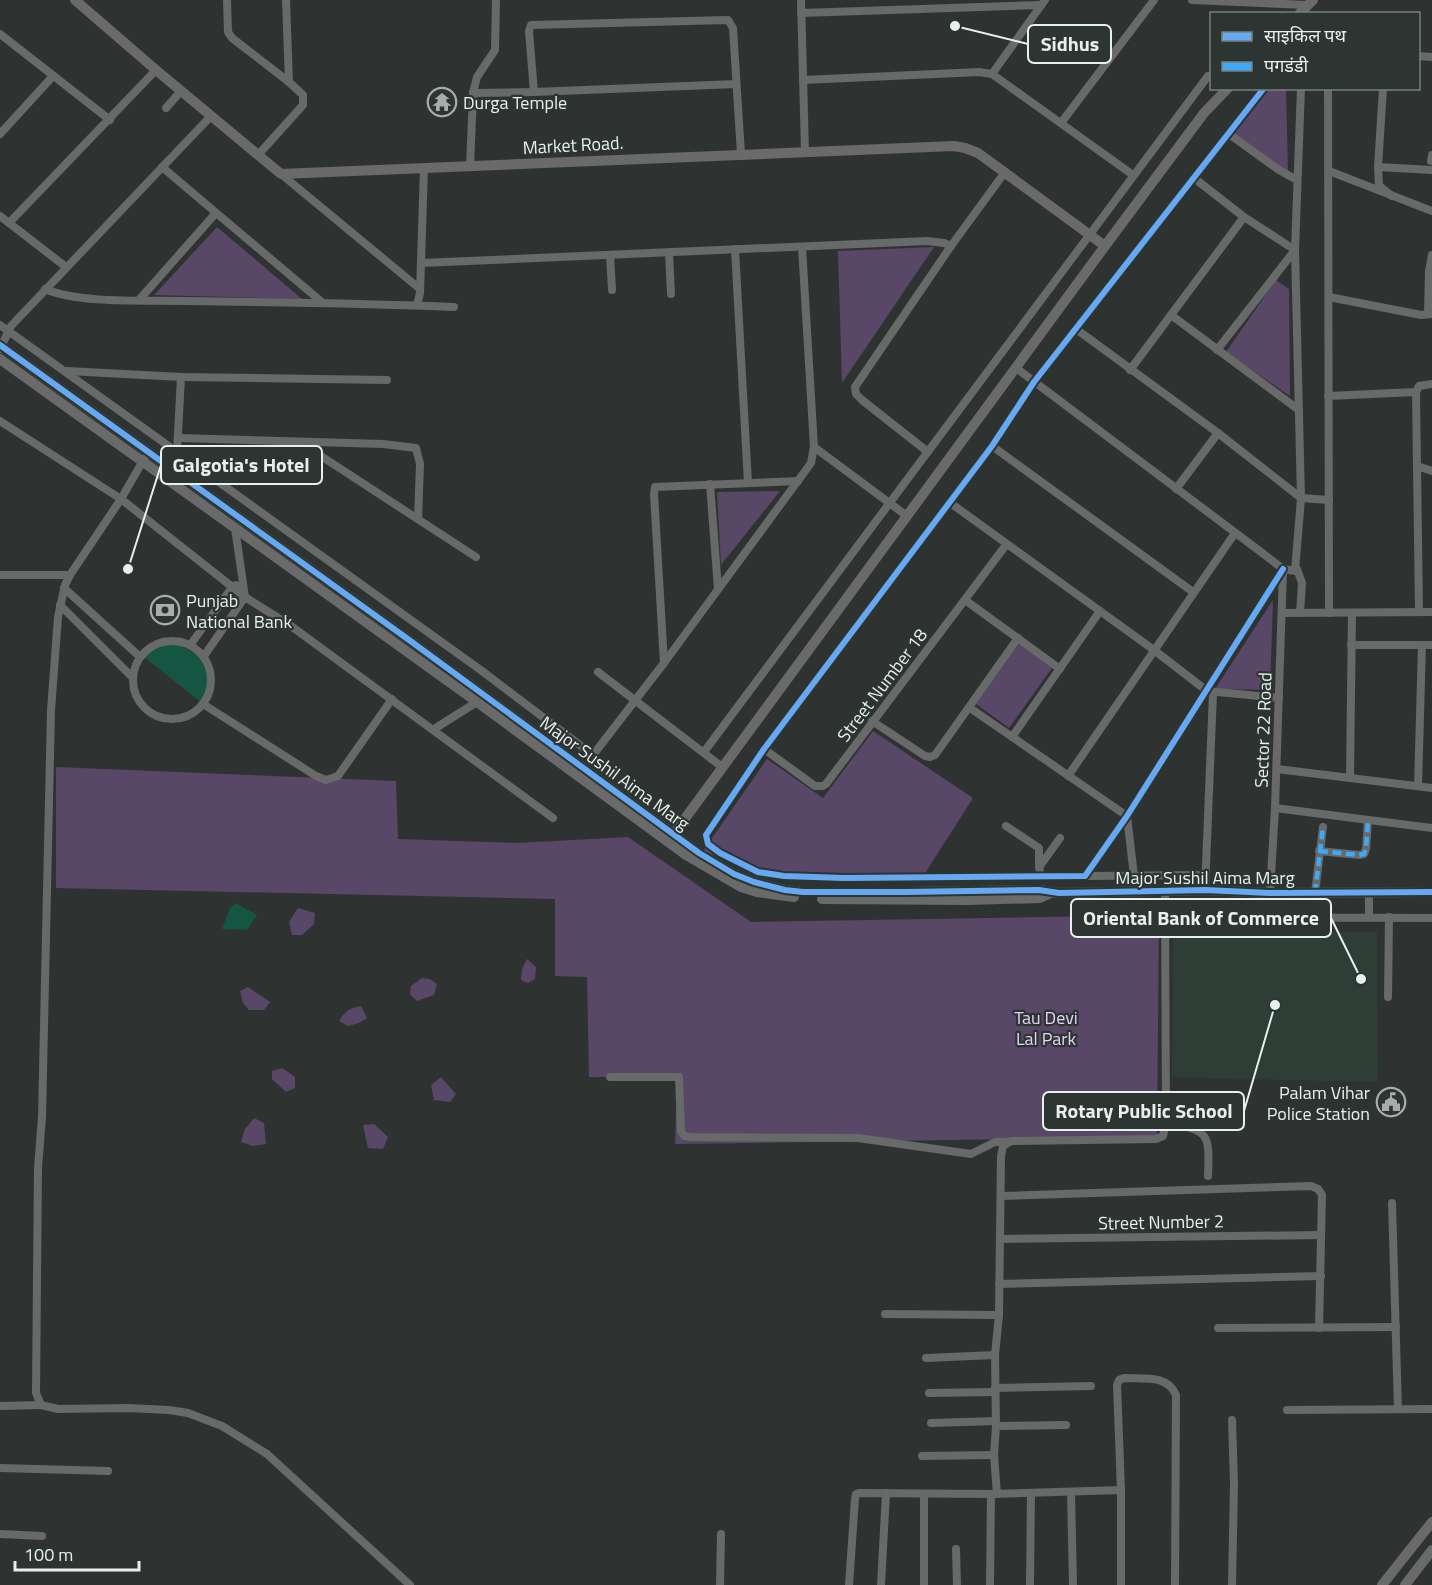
<svg xmlns="http://www.w3.org/2000/svg" width="1432" height="1585" font-family="'Titillium Web','Noto Sans Devanagari',sans-serif">
	<style>
		.built { fill: #2f3d37 }
		.green { fill: #584766 }
		.water { fill: #155642 }
		.lines { fill: none; stroke-linecap: round; stroke-linejoin: round }
		.street { stroke: #686969; stroke-width: 8 }
		.secondary { stroke: #6a6a6b; stroke-width: 10 }
		.quiet { stroke: #3fa9f5; stroke-width: 4.5; stroke-dasharray: 9 4.5; stroke-linecap: butt }
		.cycleway-casing { stroke: #2c3532; stroke-width: 10 }
		.cycleway { stroke: #66a8f1; stroke-width: 6 }
		.labels { text-anchor: middle; dominant-baseline: central; stroke-width: 4.5; stroke-linejoin: round; paint-order: stroke }
		.poi-label { font-size: 18px; fill: #e9efec; stroke: #2c3532; text-anchor: start }
		.street-label { font-size: 18px; fill: #e9efec; stroke: #2c3532 }
		.park-label { font-size: 18px; fill: #e7d0fb; stroke: #2c3532 }
		.leader { fill: none; stroke: #e9efec; stroke-width: 2 }
		.callout-dot { fill: #e9efec; stroke: #2c3532; stroke-width: 2 }
		.callout { fill: #2c3532; stroke: #e9efec; stroke-width: 2 }
		.callout-label { font-size: 20px; text-anchor: middle; font-weight: bold; fill: #e9efec }
	</style>
	<rect width="100%" height="100%" fill="#2e3331"/>
	<!-- built -->
	<polygon class="built" points="1173,932 1377,932 1378,1082 1172,1077"/>
	<!-- green -->
	<g class="green">
		<polygon points="1269,89 1286,89 1288,172 1233,133"/>
		<polygon points="217,227 302,299 154,295"/>
		<polygon points="934,247 842,383 838,251"/>
		<polygon points="1276,280 1289,289 1290,396 1226,352"/>
		<polygon points="780,491 721,565 717,492"/>
		<polygon points="1273,600 1270,690 1215,689"/>
		<polygon points="1019,644 1052,668 1009,728 976,704"/>
		<polygon points="873,731 973,798 920,881 822,880 758,872 703,851 767,759 823,798"/>
		<polygon points="56,767 396,781 398,839 517,843 628,837 751,922 1159,915 1157,1137 675,1144 677,1077 589,1077 587,977 555,976 555,899 56,888"/>
		<polygon points="298,908 315,913 314,924 302,935 292,935 289,922"/>
		<polygon points="527,959 536,967 535,979 528,983 521,980 522,969"/>
		<polygon points="422,978 430,979 437,984 434,995 417,1001 410,994 411,986"/>
		<polygon points="248,987 270,1002 264,1010 249,1010 243,1003 240,991"/>
		<path d="M361,1006L367,1018L359,1023L348,1026L339,1021C345,1011 350,1008 361,1006Z"/>
		<polygon points="282,1068 295,1077 295,1088 286,1092 272,1079 272,1071"/>
		<polygon points="441,1077 456,1094 450,1102 434,1100 431,1085"/>
		<polygon points="254,1118 264,1123 266,1144 253,1146 241,1142 245,1129"/>
		<polygon points="374,1124 388,1137 383,1149 368,1148 363,1125"/>
	</g>
	<!-- water -->
	<g class="water">
		<path d="M176,643C205,657 216,671 202,703L143,656L155,646Z"/>
		<polygon points="236,903 257,915 247,930 222,929 230,908"/>
	</g>
	<g class="lines">
		<!-- street -->
		<g class="street">
			<polyline points="227,0 228,32 232,38 289,82 303,95 303,105 258,155"/>
			<polyline points="286,0 289,82"/>
			<polyline points="801,0 805,151"/>
			<polyline points="1192,0 1307,5"/>
			<polyline points="801,13 1041,5"/>
			<polyline points="0,34 110,120"/>
			<polyline points="1418,56 1432,57"/>
			<polyline points="992,74 1045,0"/>
			<polyline points="803,80 979,72 992,74 1133,175"/>
			<polyline points="1264,88 1034,382 992,446 764,749 706,835 708,844 720,853 758,872 784,876 844,878 1085,876 1127,816 1283,569"/>
			<polyline points="1328,88 1329,613"/>
			<polyline points="1383,88 1378,167 1379,186 1392,196"/>
			<polyline points="534,92 529,31 531,25 728,20 733,28 741,154"/>
			<polyline points="473,93 534,92 736,84"/>
			<polyline points="166,108 181,91"/>
			<polyline points="1061,123 1154,0"/>
			<polyline points="0,134 53,76"/>
			<polyline points="1229,134 1279,170 1297,180"/>
			<polyline points="1431,161 1432,155"/>
			<polyline points="162,167 323,303"/>
			<polyline points="470,167 473,93 477,77 495,50 496,0"/>
			<polyline points="1378,167 1432,170"/>
			<polyline points="1329,171 1432,211"/>
			<polyline points="281,174 420,289"/>
			<polyline points="1194,178 1244,217 1295,250 1217,350"/>
			<polyline points="0,216 66,267"/>
			<polyline points="9,223 156,70"/>
			<polyline points="735,249 748,483"/>
			<polyline points="669,252 671,294"/>
			<polyline points="610,255 612,290"/>
			<polyline points="421,263 927,241 944,243 951,246"/>
			<path d="M45,289C80,304 146,300 185,301C275,302 364,303 454,307"/>
			<polyline points="1329,297 1421,315 1432,314"/>
			<polyline points="139,300 215,214"/>
			<polyline points="417,305 420,293 424,168"/>
			<polyline points="1428,314 1429,271 1432,255"/>
			<polyline points="1171,315 1299,410"/>
			<polyline points="0,325 177,452"/>
			<polyline points="1076,329 1218,433 1301,498 1329,500"/>
			<polyline points="0,349 11,326 211,116"/>
			<polyline points="1016,368 1261,552 1283,569 1295,571 1301,498 1295,250 1301,88"/>
			<polyline points="1130,370 1244,217"/>
			<polyline points="67,371 181,377 387,380"/>
			<polyline points="181,377 177,452 482,671 593,755 664,663 811,463 814,447 802,247"/>
			<polyline points="1328,396 1416,392"/>
			<polyline points="0,421 121,499 245,597 291,626 553,818"/>
			<polyline points="179,438 383,444 416,448 420,464 418,519"/>
			<polyline points="301,443 476,557"/>
			<polyline points="992,446 1193,592"/>
			<polyline points="814,447 907,516"/>
			<polyline points="928,452 862,400 856,394 855,387 951,246 1005,172"/>
			<polyline points="182,455 183,477"/>
			<polyline points="144,459 121,499 70,575 65,585 58,617 51,710 42,1117 38,1168 36,1393 41,1405 58,1409 128,1408 169,1410 188,1413 222,1426 267,1454 410,1585"/>
			<polyline points="1417,466 1432,471"/>
			<polyline points="710,484 718,589"/>
			<polyline points="1176,489 1218,433"/>
			<polyline points="949,502 1154,650 1207,691 1279,698"/>
			<polyline points="1297,569 1302,583 1300,613"/>
			<polyline points="0,575 70,575"/>
			<polyline points="64,588 139,656"/>
			<polyline points="965,600 1060,669"/>
			<polyline points="60,605 132,677"/>
			<polyline points="1419,612 1416,392 1419,386 1432,384"/>
			<polyline points="1282,613 1432,612"/>
			<circle cx="172" cy="680" r="39"/>
			<polyline points="191,644 233,586 236,585"/>
			<polyline points="1351,645 1432,645"/>
			<polyline points="204,656 245,597 235,528"/>
			<polyline points="664,663 654,494 655,487 798,481"/>
			<polyline points="598,672 722,767"/>
			<polyline points="203,704 316,776 326,780 338,776 392,699"/>
			<polyline points="970,708 1127,816 1134,876"/>
			<polyline points="872,721 925,756 930,757 935,755 1018,638"/>
			<polyline points="434,729 477,702"/>
			<polyline points="1012,737 1100,611"/>
			<polyline points="764,749 815,786 823,786 826,784 1006,545"/>
			<polyline points="704,752 1208,76"/>
			<polyline points="1277,769 1432,788"/>
			<polyline points="1068,776 1235,533"/>
			<polyline points="1350,778 1352,613"/>
			<polyline points="1418,786 1422,645"/>
			<polyline points="1275,808 1432,828"/>
			<polyline points="1006,826 1039,848 1039,867 1041,876"/>
			<polyline points="1319,851 1359,855 1364,854 1366,849 1368,820"/>
			<polyline points="1040,866 1060,838"/>
			<polyline points="1085,876 1205,875"/>
			<polyline points="1205,890 1213,693"/>
			<polyline points="1270,893 1275,808 1283,571"/>
			<polyline points="1315,893 1323,827"/>
			<polyline points="1165,917 1432,918"/>
			<polyline points="1369,917 1369,893"/>
			<polyline points="1388,997 1389,917"/>
			<polyline points="610,1077 679,1077 681,1131 684,1136 690,1137 858,1138 971,1154 995,1142 1007,1142"/>
			<path d="M1166,1122C1208,1132 1210,1130 1208,1176"/>
			<polyline points="1001,1196 1311,1186 1318,1189 1322,1195 1319,1328"/>
			<polyline points="1392,1203 1398,1409"/>
			<polyline points="1000,1239 1321,1235"/>
			<polyline points="999,1284 1321,1276"/>
			<polyline points="885,1314 999,1315"/>
			<polyline points="1218,1328 1396,1327"/>
			<polyline points="926,1358 995,1355"/>
			<polyline points="995,1388 1091,1386"/>
			<polyline points="929,1393 995,1392"/>
			<polyline points="0,1406 41,1405"/>
			<polyline points="1287,1410 1432,1409"/>
			<polyline points="1232,1420 1234,1484 1232,1585"/>
			<polyline points="931,1423 996,1421"/>
			<polyline points="996,1426 1066,1425"/>
			<polyline points="922,1456 994,1455"/>
			<polyline points="0,1468 108,1471"/>
			<polyline points="1071,1492 1073,1585"/>
			<polyline points="924,1494 924,1585"/>
			<polyline points="997,1494 994,1455 996,1426 995,1355 999,1315 1001,1156 1003,1146 1011,1141 1156,1139 1163,1136 1166,1122 1165,890"/>
			<polyline points="0,1534 42,1536"/>
			<polyline points="956,1549 957,1585"/>
			<polyline points="720,1585 721,1534"/>
			<polyline points="849,1585 855,1499 856,1494 859,1493 991,1494 1121,1490"/>
			<polyline points="881,1585 886,1493"/>
			<polyline points="990,1585 991,1494"/>
			<polyline points="1030,1585 1031,1493"/>
			<path d="M1121,1585V1490L1117,1385L1119,1380L1124,1378C1143,1379 1167,1374 1176,1395L1175,1585"/>
		</g>
		<!-- secondary -->
		<g class="secondary">
			<polyline points="75,0 156,70 281,174 954,146 965,148 978,153 1105,246"/>
			<polyline points="1299,14 1313,0"/>
			<polyline points="0,345 405,637 699,853 734,874 754,882 785,890 803,892 906,892 1039,890 1059,893 1205,890 1270,893 1432,892"/>
			<polyline points="0,359 477,702 686,855 741,887 757,892 794,897"/>
			<polyline points="670,839 1105,246 1204,113 1228,88"/>
			<polyline points="822,899 968,900 1040,898 1051,893"/>
			<polyline points="1382,1585 1432,1522"/>
			<polyline points="1405,1585 1432,1550"/>
		</g>
		<!-- quiet -->
		<g class="quiet">
			<polyline points="1319,851 1359,855 1364,854 1366,849 1368,820"/>
			<polyline points="1315,893 1323,827"/>
		</g>
		<!-- cycleway casing -->
		<g class="cycleway-casing">
			<g id="cycleway">
				<polyline points="1264,88 1034,382 992,446 764,749 706,835 708,844 720,853 758,872 784,876 844,878 1085,876 1127,816 1283,569"/>
				<polyline points="0,345 405,637 699,853 734,874 754,882 785,890 803,892 906,892 1039,890 1059,893 1205,890 1270,893 1432,892"/>
			</g>
		</g>
		<!-- cycleway -->
		<use href="#cycleway" class="cycleway"/>
	</g>
	<!-- icons -->
	<defs>
		<g id="temple-ring" transform="scale(1.5)"><circle r="9.5" fill="#2c3532" stroke="#a8adab" stroke-width="1.5"/><path d="M0-6L5-2H3V0L6.5 2.5H4V6H1.5V3h-3V6H-4V2.5H-6.5L-3 0V-2H-5Z" fill="#a8adab"/></g>
		<g id="bank-ring" transform="scale(1.5)"><circle r="9.5" fill="#2c3532" stroke="#a8adab" stroke-width="1.5"/><path d="M-6-4H6V4H-6ZM0-2.3a2.3 2.3 0 1 0 0 4.6a2.3 2.3 0 1 0 0-4.6Z" fill="#a8adab"/></g>
		<g id="civic-ring" transform="scale(1.5)"><circle r="9.5" fill="#2c3532" stroke="#a8adab" stroke-width="1.5"/><path d="M-.6-6.5H3V-4.5H.6V-3L4-1V1h2V6H-6V1h2V-1L-.6-3ZM-1.2 2.5V6h2.4V2.5Z" fill="#a8adab"/></g>
	</defs>
	<g fill-rule="evenodd">
		<use href="#temple-ring" x="442" y="102"/>
		<use href="#bank-ring" x="165" y="610"/>
		<use href="#civic-ring" x="1391" y="1102"/>
	</g>
	<g class="labels">
		<!-- poi labels -->
		<g class="poi-label">
			<text x="463" y="102">Durga Temple</text>
			<text x="186" y="600">Punjab<tspan x="186" dy="21">National Bank</tspan></text>
			<text x="1370" y="1092" text-anchor="end">Palam Vihar<tspan x="1370" dy="21">Police Station</tspan></text>
		</g>
		<!-- street labels -->
		<g class="street-label">
			<text transform="translate(573 145) rotate(-3)">Market Road.</text>
			<text transform="translate(882 685) rotate(-53)">Street Number 18</text>
			<text transform="translate(1263 730) rotate(-88)">Sector 22 Road</text>
			<text transform="translate(615 773) rotate(36)">Major Sushil Aima Marg</text>
			<text x="1205" y="877">Major Sushil Aima Marg</text>
			<text transform="translate(1161 1222) rotate(-1)">Street Number 2</text>
		</g>
		<!-- park labels -->
		<g class="park-label">
			<text x="1046" y="1017">Tau Devi<tspan x="1046" dy="21">Lal Park</tspan></text>
		</g>
	</g>
	<!-- callouts -->
	<path class="leader" d="M955 26L1028 44M128 569L161 465M1361 979L1331 918M1275 1005L1244 1111"/>
	<g class="callout-dot">
		<circle cx="955" cy="26" r="6"/>
		<circle cx="128" cy="569" r="6"/>
		<circle cx="1361" cy="979" r="6"/>
		<circle cx="1275" cy="1005" r="6"/>
	</g>
	<g class="callout">
		<rect x="1028" y="25" width="83" height="38" rx="6"/>
		<rect x="161" y="446" width="161" height="38" rx="6"/>
		<rect x="1071" y="899" width="260" height="38" rx="6"/>
		<rect x="1043" y="1092" width="201" height="38" rx="6"/>
	</g>
	<g class="callout-label">
		<text x="1070" y="51">Sidhus</text>
		<text x="241" y="472">Galgotia's Hotel</text>
		<text x="1201" y="925">Oriental Bank of Commerce</text>
		<text x="1144" y="1118">Rotary Public School</text>
	</g>
	<!-- legend -->
	<rect x="1210" y="12" width="210" height="78" fill="#2c3532" stroke="#787f7c" stroke-width="1.5"/>
	<rect x="1222" y="32" width="30" height="9" fill="#66a8f1" stroke="#787f7c" stroke-width="1.5"/>
	<text x="1264" y="42" font-size="18" fill="#e9efec">साइकिल पथ</text>
	<rect x="1222" y="62" width="30" height="9" fill="#3fa9f5" stroke="#787f7c" stroke-width="1.5"/>
	<text x="1264" y="72" font-size="18" fill="#e9efec">पगडंडी</text>
	<!-- scale -->
	<path d="M15 1561v9h124v-9" fill="none" stroke="#e9efec" stroke-width="3"/>
	<text x="24" y="1561" font-size="18" fill="#e9efec" stroke="#2c3532" stroke-width="4.5" paint-order="stroke">100 m</text>
</svg>
